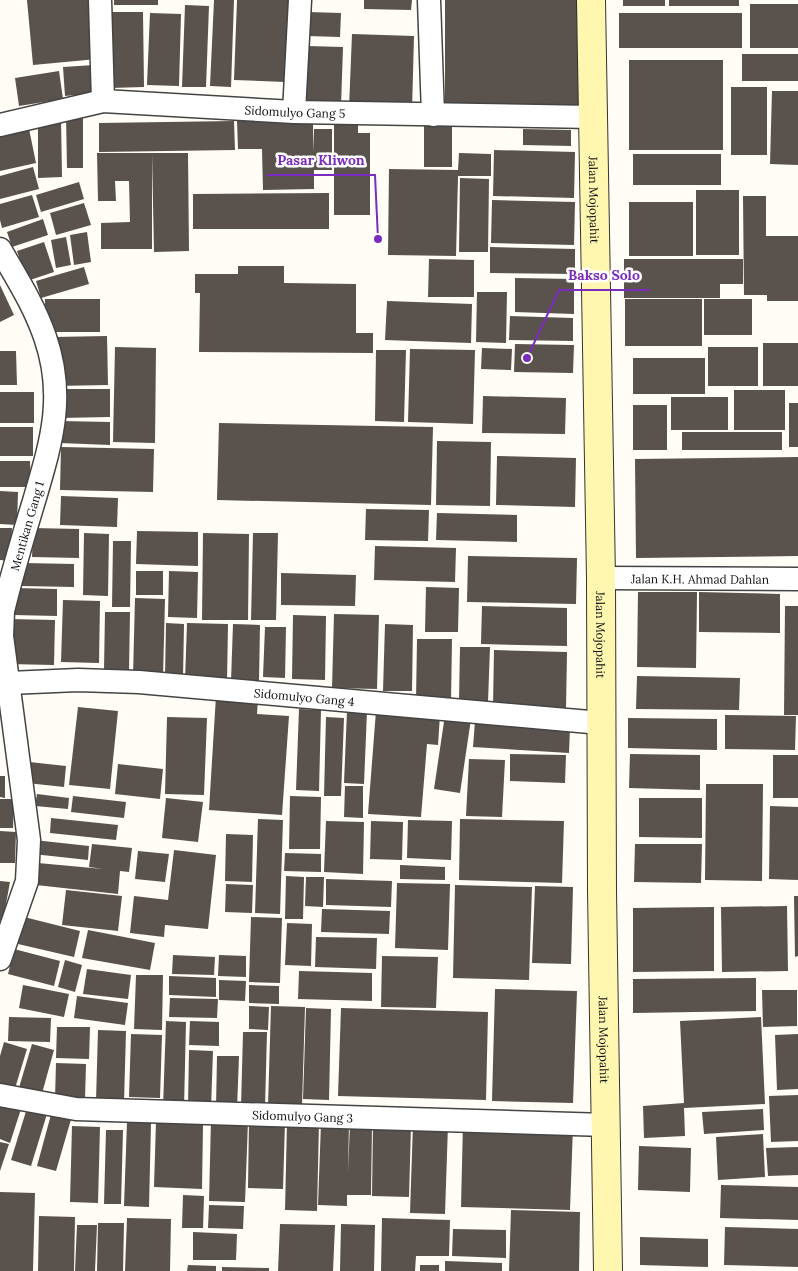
<svg xmlns="http://www.w3.org/2000/svg" width="798" height="1271" font-family="Lora,serif">
	<style>
		.building { fill: #5a524d }
		.lines { fill: none; stroke-linecap: round; stroke-linejoin: round }
		.street-casing { stroke: #444; stroke-width: 25 }
		.secondary-casing { stroke: #333; stroke-width: 30 }
		.street { stroke: #fff; stroke-width: 22 }
		.secondary { stroke: #fff6b0; stroke-width: 28 }
		.labels { text-anchor: middle; dominant-baseline: central; stroke-width: 5; stroke-linejoin: round; paint-order: stroke }
		.street-label { font-size: 12px; fill: #111; stroke: #fff }
		.leader { fill: none; stroke: #7b2cbf; stroke-width: 2 }
		.callout-dot { fill: #7b2cbf; stroke: #fff; stroke-width: 2 }
		.callout-label { font-size: 14px; text-anchor: middle; font-weight: bold; fill: #7b2cbf; stroke: #fff; stroke-width: 5; stroke-linejoin: round; paint-order: stroke }
	</style>
	<rect width="100%" height="100%" fill="#fffdf5"/>
	<!-- building -->
	<g class="building">
		<polygon points="27,0 92,0 97,59 33,65"/>
		<rect x="114" y="0" width="44" height="5"/>
		<polygon points="214,0 234,0 231,87 210,86"/>
		<polygon points="237,0 289,0 285,82 234,80"/>
		<polygon points="364,0 412,0 411,10 364,9"/>
		<rect x="445" y="0" width="137" height="106"/>
		<rect x="623" y="0" width="42" height="6"/>
		<rect x="669" y="0" width="70" height="6"/>
		<rect x="750" y="4" width="48" height="44"/>
		<polygon points="185,5 209,6 206,87 182,87"/>
		<polygon points="109,12 143,12 144,87 110,88"/>
		<polygon points="308,12 341,13 340,37 307,36"/>
		<polygon points="150,13 181,14 179,86 147,85"/>
		<rect x="619" y="13" width="123" height="35"/>
		<polygon points="352,34 414,36 412,110 349,108"/>
		<polygon points="307,46 343,47 341,106 305,105"/>
		<rect x="742" y="54" width="56" height="27"/>
		<rect x="629" y="60" width="94" height="90"/>
		<polygon points="94,65 96,93 65,96 63,67"/>
		<polygon points="59,71 63,99 19,106 15,78"/>
		<rect x="731" y="87" width="36" height="68"/>
		<polygon points="772,91 798,91 798,165 770,164"/>
		<polygon points="66,115 83,115 83,168 67,168"/>
		<polygon points="38,120 61,120 62,177 38,178"/>
		<polygon points="313,120 313,152 314,129 332,129 332,170 314,170 314,189 263,190 262,149 238,149 237,121"/>
		<polygon points="234,121 235,150 99,152 99,123"/>
		<polygon points="334,121 358,121 358,133 370,133 370,215 334,215"/>
		<rect x="424" y="123" width="28" height="44"/>
		<polygon points="28,124 36,163 0,171 0,129"/>
		<polygon points="523,129 571,130 571,146 523,145"/>
		<polygon points="494,150 575,152 574,198 493,196"/>
		<polygon points="97,153 152,153 152,249 101,249 101,223 130,222 129,181 115,181 116,201 98,201"/>
		<polygon points="152,153 188,153 189,251 154,252"/>
		<polygon points="459,153 491,154 491,176 458,176 456,256 388,255 389,169 458,170"/>
		<rect x="633" y="154" width="88" height="31"/>
		<polygon points="33,167 39,189 0,199 0,176"/>
		<polygon points="460,178 489,179 488,252 459,252"/>
		<polygon points="79,182 84,199 41,212 36,195"/>
		<rect x="696" y="190" width="43" height="65"/>
		<polygon points="329,193 329,229 193,229 193,194"/>
		<polygon points="32,195 39,217 2,228 0,220 0,204"/>
		<polygon points="743,196 766,196 766,236 798,236 798,301 767,301 767,295 744,295"/>
		<polygon points="492,200 575,202 574,245 491,243"/>
		<rect x="629" y="202" width="64" height="54"/>
		<polygon points="84,203 91,225 56,235 50,213"/>
		<polygon points="43,219 48,235 12,247 7,232"/>
		<polygon points="87,232 91,262 74,265 70,235"/>
		<polygon points="66,237 71,265 56,268 51,240"/>
		<polygon points="44,242 54,272 27,281 17,251"/>
		<polygon points="490,247 575,249 575,274 490,273"/>
		<polygon points="429,259 474,260 474,297 428,297"/>
		<polygon points="624,259 743,259 743,284 720,284 720,298 624,298"/>
		<polygon points="238,266 284,266 284,283 356,284 356,333 373,333 373,353 199,352 200,293 195,293 195,274 238,274"/>
		<polygon points="84,267 89,284 41,298 36,281"/>
		<polygon points="515,278 574,279 574,314 515,312"/>
		<polygon points="0,285 14,315 0,322"/>
		<polygon points="477,292 507,292 506,343 476,342"/>
		<rect x="45" y="299" width="55" height="33"/>
		<rect x="625" y="299" width="77" height="47"/>
		<rect x="704" y="299" width="48" height="36"/>
		<polygon points="387,301 472,304 471,343 385,340"/>
		<polygon points="510,316 573,318 573,341 509,340"/>
		<polygon points="107,336 108,385 55,386 54,337"/>
		<rect x="763" y="343" width="35" height="43"/>
		<polygon points="515,344 574,345 573,373 514,372"/>
		<polygon points="115,347 156,348 155,443 113,442"/>
		<rect x="708" y="347" width="50" height="39"/>
		<polygon points="482,348 512,349 511,370 481,369"/>
		<polygon points="410,349 475,350 473,424 408,422"/>
		<polygon points="376,350 406,350 404,422 375,421"/>
		<polygon points="0,351 16,351 17,385 0,385"/>
		<rect x="633" y="358" width="72" height="36"/>
		<polygon points="60,389 110,389 110,417 60,418"/>
		<rect x="734" y="390" width="51" height="40"/>
		<rect x="0" y="392" width="34" height="31"/>
		<polygon points="483,396 566,398 565,434 482,433"/>
		<rect x="671" y="397" width="57" height="33"/>
		<rect x="789" y="403" width="9" height="44"/>
		<rect x="633" y="405" width="34" height="45"/>
		<polygon points="60,421 110,422 110,445 60,443"/>
		<polygon points="219,423 433,427 431,505 217,500"/>
		<rect x="0" y="427" width="33" height="29"/>
		<rect x="682" y="432" width="100" height="18"/>
		<polygon points="437,441 491,442 490,506 436,505"/>
		<polygon points="61,447 154,449 153,492 60,490"/>
		<polygon points="497,456 576,458 575,507 496,505"/>
		<polygon points="798,457 798,556 636,558 635,459"/>
		<polygon points="0,461 30,461 31,487 0,487"/>
		<polygon points="0,491 18,492 17,525 0,524"/>
		<polygon points="61,496 118,498 117,527 60,525"/>
		<polygon points="366,509 429,510 428,541 365,540"/>
		<polygon points="437,513 517,515 517,542 436,540"/>
		<polygon points="0,528 12,528 10,561 0,560"/>
		<polygon points="33,528 79,529 79,558 32,557"/>
		<polygon points="137,531 198,532 198,566 136,564"/>
		<polygon points="84,533 109,534 108,596 83,595"/>
		<polygon points="203,533 249,534 248,620 202,620"/>
		<polygon points="253,533 278,533 276,620 251,620"/>
		<polygon points="113,541 131,541 130,607 112,607"/>
		<polygon points="375,546 456,548 455,582 374,580"/>
		<polygon points="468,556 577,558 576,604 467,602"/>
		<polygon points="23,563 74,564 74,587 22,586"/>
		<rect x="136" y="571" width="27" height="24"/>
		<polygon points="169,571 198,572 197,618 168,617"/>
		<polygon points="281,573 356,575 355,606 281,605"/>
		<polygon points="426,587 459,588 458,632 425,632"/>
		<polygon points="15,588 57,589 57,616 14,615"/>
		<polygon points="638,592 697,592 696,668 637,667"/>
		<polygon points="699,592 780,594 780,633 699,632"/>
		<polygon points="135,598 165,599 163,677 133,676"/>
		<polygon points="63,600 100,601 99,663 61,662"/>
		<polygon points="482,606 567,608 567,646 481,644"/>
		<polygon points="785,606 798,606 798,715 784,715"/>
		<polygon points="105,612 130,612 129,671 104,670"/>
		<polygon points="334,614 379,615 377,689 332,688"/>
		<polygon points="293,615 326,616 325,680 292,679"/>
		<polygon points="9,619 55,620 54,665 8,664"/>
		<polygon points="166,623 184,624 183,678 165,677"/>
		<polygon points="187,623 228,624 227,681 185,681"/>
		<polygon points="233,624 260,625 259,681 231,681"/>
		<polygon points="385,624 413,625 412,691 383,691"/>
		<polygon points="265,627 286,627 285,678 263,677"/>
		<polygon points="417,639 452,639 451,701 416,701"/>
		<polygon points="460,647 490,647 488,702 459,701"/>
		<polygon points="494,650 567,652 566,708 493,706"/>
		<polygon points="637,676 740,678 739,710 636,709"/>
		<polygon points="216,696 258,699 257,714 289,716 282,815 209,810"/>
		<polygon points="78,707 118,711 110,789 69,785"/>
		<polygon points="299,709 321,710 319,791 296,790"/>
		<polygon points="347,711 367,711 364,784 344,783"/>
		<polygon points="376,711 440,715 438,745 427,744 421,817 368,814"/>
		<polygon points="445,715 471,719 460,793 434,789"/>
		<polygon points="725,715 796,716 795,750 725,749"/>
		<polygon points="167,717 207,718 204,795 165,794"/>
		<polygon points="326,717 344,718 341,796 324,796"/>
		<polygon points="628,718 717,719 717,750 628,748"/>
		<polygon points="475,721 570,727 569,753 473,747"/>
		<polygon points="510,754 566,755 565,783 510,781"/>
		<polygon points="630,754 700,755 700,790 629,788"/>
		<rect x="773" y="755" width="25" height="43"/>
		<polygon points="469,759 505,760 502,817 466,816"/>
		<polygon points="29,762 66,766 64,787 27,783"/>
		<polygon points="118,764 163,769 160,799 115,794"/>
		<polygon points="0,776 5,776 5,798 0,797"/>
		<polygon points="706,784 763,784 762,881 705,880"/>
		<polygon points="345,786 363,786 363,818 344,817"/>
		<polygon points="37,794 69,798 68,809 35,806"/>
		<polygon points="73,796 126,802 124,818 71,812"/>
		<polygon points="290,796 321,797 320,849 289,849"/>
		<polygon points="166,798 203,802 198,842 162,838"/>
		<polygon points="639,798 702,798 702,838 639,837"/>
		<polygon points="0,799 14,799 13,828 0,828"/>
		<polygon points="770,806 798,807 798,880 769,879"/>
		<polygon points="51,818 118,825 116,840 50,833"/>
		<polygon points="258,819 283,820 280,914 255,913"/>
		<polygon points="460,819 564,821 562,883 459,880"/>
		<polygon points="408,820 452,821 451,860 407,858"/>
		<polygon points="326,821 364,822 363,874 324,872"/>
		<polygon points="371,821 403,822 402,860 370,859"/>
		<polygon points="0,831 16,832 15,863 0,863"/>
		<polygon points="226,834 253,835 252,882 225,881"/>
		<polygon points="34,840 89,846 88,860 33,854"/>
		<polygon points="92,844 132,848 129,872 120,871 118,894 36,885 38,863 103,869 89,867"/>
		<polygon points="635,844 702,844 701,883 634,882"/>
		<polygon points="174,850 216,855 208,929 165,925 164,937 130,933 134,896 168,900"/>
		<polygon points="138,851 169,854 165,882 135,879"/>
		<polygon points="285,853 321,854 321,872 284,871"/>
		<polygon points="400,865 445,867 445,880 400,879"/>
		<polygon points="286,876 304,877 303,919 285,919"/>
		<polygon points="306,877 324,877 323,907 305,906"/>
		<polygon points="326,879 392,881 391,907 326,905"/>
		<polygon points="0,881 10,882 3,920 0,920"/>
		<polygon points="397,883 450,884 448,950 395,948"/>
		<polygon points="226,884 253,885 252,913 225,912"/>
		<polygon points="455,885 532,887 529,980 453,978"/>
		<polygon points="535,886 573,887 571,964 532,963"/>
		<polygon points="66,890 122,896 118,931 62,925"/>
		<polygon points="794,896 798,896 798,956 795,957"/>
		<polygon points="787,906 788,971 722,972 721,907"/>
		<polygon points="714,907 714,971 633,972 633,908"/>
		<polygon points="322,909 390,911 389,934 321,932"/>
		<polygon points="24,917 80,931 74,957 18,944"/>
		<polygon points="251,917 282,918 280,983 249,982"/>
		<polygon points="287,923 312,924 311,966 285,965"/>
		<polygon points="88,930 155,943 150,970 82,958"/>
		<polygon points="316,937 377,938 376,969 315,967"/>
		<polygon points="14,949 60,961 54,986 8,974"/>
		<polygon points="173,955 215,957 214,975 172,974"/>
		<polygon points="219,955 246,956 246,977 218,976"/>
		<polygon points="382,956 438,957 436,1008 381,1007"/>
		<polygon points="65,960 82,965 75,992 58,987"/>
		<polygon points="87,969 131,975 128,999 83,994"/>
		<polygon points="299,971 372,973 372,1001 298,999"/>
		<polygon points="136,975 163,975 162,1030 134,1029"/>
		<polygon points="169,976 216,978 216,997 169,995"/>
		<polygon points="756,978 756,1011 633,1013 633,979"/>
		<polygon points="219,980 246,981 245,1001 219,1000"/>
		<polygon points="23,985 69,994 64,1017 19,1008"/>
		<polygon points="249,985 279,986 279,1004 249,1003"/>
		<polygon points="495,989 577,991 573,1103 492,1101"/>
		<polygon points="762,990 797,990 797,1026 763,1027"/>
		<polygon points="77,996 128,1003 125,1025 74,1018"/>
		<polygon points="170,998 218,999 217,1018 169,1017"/>
		<polygon points="249,1006 269,1007 268,1030 249,1029"/>
		<polygon points="271,1006 305,1007 302,1106 268,1106"/>
		<polygon points="306,1008 331,1009 329,1100 303,1099"/>
		<polygon points="341,1008 488,1012 486,1100 338,1096"/>
		<polygon points="9,1017 51,1018 50,1042 8,1041"/>
		<polygon points="761,1017 765,1104 684,1108 685,1136 644,1138 643,1106 684,1103 680,1021"/>
		<polygon points="166,1021 186,1022 184,1108 163,1107"/>
		<polygon points="190,1021 219,1022 219,1046 189,1045"/>
		<polygon points="57,1027 90,1027 89,1059 56,1058"/>
		<polygon points="98,1030 126,1031 124,1102 96,1101"/>
		<polygon points="243,1032 267,1032 265,1107 241,1107"/>
		<polygon points="131,1034 162,1035 160,1098 129,1097"/>
		<polygon points="798,1034 798,1089 777,1090 775,1035"/>
		<polygon points="4,1042 27,1049 13,1095 0,1091 0,1056"/>
		<polygon points="32,1044 54,1050 41,1097 18,1091"/>
		<polygon points="189,1050 213,1051 211,1108 188,1107"/>
		<polygon points="217,1056 239,1056 237,1109 216,1108"/>
		<polygon points="56,1063 86,1064 85,1099 55,1098"/>
		<polygon points="798,1095 798,1141 771,1142 769,1096"/>
		<polygon points="0,1102 21,1109 10,1143 0,1139"/>
		<polygon points="27,1108 47,1114 31,1166 11,1160"/>
		<polygon points="763,1109 764,1130 704,1134 702,1112"/>
		<polygon points="52,1111 72,1116 56,1171 37,1166"/>
		<polygon points="211,1120 248,1121 245,1202 209,1201"/>
		<polygon points="249,1121 285,1122 283,1189 248,1188"/>
		<polygon points="127,1122 151,1123 149,1207 124,1206"/>
		<polygon points="156,1122 203,1124 202,1189 154,1187"/>
		<polygon points="287,1122 319,1123 317,1211 285,1210"/>
		<polygon points="321,1123 349,1124 348,1172 350,1124 372,1125 371,1195 347,1195 347,1206 318,1205"/>
		<polygon points="463,1123 573,1126 570,1210 461,1207"/>
		<polygon points="373,1124 411,1125 409,1197 372,1196"/>
		<polygon points="413,1124 448,1125 445,1214 410,1213"/>
		<polygon points="72,1126 100,1127 98,1203 70,1202"/>
		<polygon points="106,1130 123,1130 121,1204 104,1204"/>
		<polygon points="763,1134 765,1177 718,1180 716,1137"/>
		<polygon points="0,1142 9,1144 0,1171"/>
		<polygon points="639,1146 691,1148 690,1192 638,1190"/>
		<polygon points="798,1147 798,1175 768,1176 766,1148"/>
		<polygon points="721,1185 798,1187 798,1220 720,1218"/>
		<polygon points="0,1192 35,1193 33,1271 0,1271"/>
		<polygon points="183,1195 204,1196 203,1228 182,1228"/>
		<polygon points="209,1205 244,1206 243,1229 208,1228"/>
		<polygon points="511,1210 580,1212 579,1271 509,1271"/>
		<polygon points="39,1216 75,1217 74,1271 38,1271"/>
		<polygon points="127,1218 171,1219 170,1271 125,1271"/>
		<polygon points="382,1218 450,1220 449,1256 416,1256 415,1271 381,1271"/>
		<polygon points="98,1223 124,1223 123,1271 97,1271"/>
		<polygon points="280,1224 335,1225 333,1271 278,1271"/>
		<polygon points="341,1224 375,1225 374,1271 340,1271"/>
		<polygon points="77,1225 97,1225 95,1271 75,1271"/>
		<polygon points="725,1227 798,1229 798,1267 724,1265"/>
		<polygon points="453,1229 506,1230 506,1258 452,1256"/>
		<polygon points="193,1232 237,1234 236,1260 193,1260"/>
		<polygon points="640,1237 708,1239 708,1267 640,1265"/>
		<polygon points="445,1261 502,1263 502,1271 445,1271"/>
		<polygon points="188,1265 216,1266 216,1271 187,1271"/>
		<rect x="420" y="1265" width="19" height="6"/>
		<polygon points="222,1267 269,1268 269,1271 222,1271"/>
	</g>
	<g class="lines">
		<!-- street casing -->
		<g class="street-casing">
			<g id="street">
				<polyline points="100,0 103,101"/>
				<polyline points="429,0 433,115"/>
				<polyline points="294,112 300,0"/>
				<path id="s1" d="M0,125L103,101L294,112L593,117"/>
				<path d="M0,249C16,277 34,305 45,337C66,397 51,443 34,501C23,537 12,574 3,611L2,636L29,840L27,881L0,959"/>
				<path id="s2" d="M601,578L798,579"/>
				<path id="s3" d="M9,683L78,680L139,682L601,723"/>
				<path id="s4" d="M0,1095L76,1109L606,1125"/>
			</g>
		</g>
		<!-- secondary casing -->
		<g class="secondary-casing">
			<g id="secondary">
				<path id="s5" d="M591,0L601,578L602,891L608,1271"/>
			</g>
		</g>
		<!-- street -->
		<use href="#street" class="street"/>
		<!-- secondary -->
		<use href="#secondary" class="secondary"/>
	</g>
	<g class="labels">
		<!-- street labels -->
		<g class="street-label">
			<text stroke="none"><textPath href="#s1" startOffset="298">Sidomulyo Gang 5</textPath></text>
			<text stroke="none"><textPath href="#s5" startOffset="200">Jalan Mojopahit</textPath></text>
			<text transform="translate(27 526) rotate(-74)">Mentikan Gang 1</text>
			<text stroke="none"><textPath href="#s2" startOffset="99">Jalan K.H. Ahmad Dahlan</textPath></text>
			<text stroke="none"><textPath href="#s5" startOffset="635">Jalan Mojopahit</textPath></text>
			<text stroke="none"><textPath href="#s3" startOffset="296">Sidomulyo Gang 4</textPath></text>
			<text stroke="none"><textPath href="#s5" startOffset="1040">Jalan Mojopahit</textPath></text>
			<text stroke="none"><textPath href="#s4" startOffset="304">Sidomulyo Gang 3</textPath></text>
		</g>
	</g>
	<!-- callouts -->
	<path class="leader" d="M378 239L375 175H267M527 358L559 290H650"/>
	<g class="callout-dot">
		<circle cx="378" cy="239" r="5"/>
		<circle cx="527" cy="358" r="5"/>
	</g>
	<g class="callout-label">
		<text x="321" y="165">Pasar Kliwon</text>
		<text x="604" y="280">Bakso Solo</text>
	</g>
</svg>
